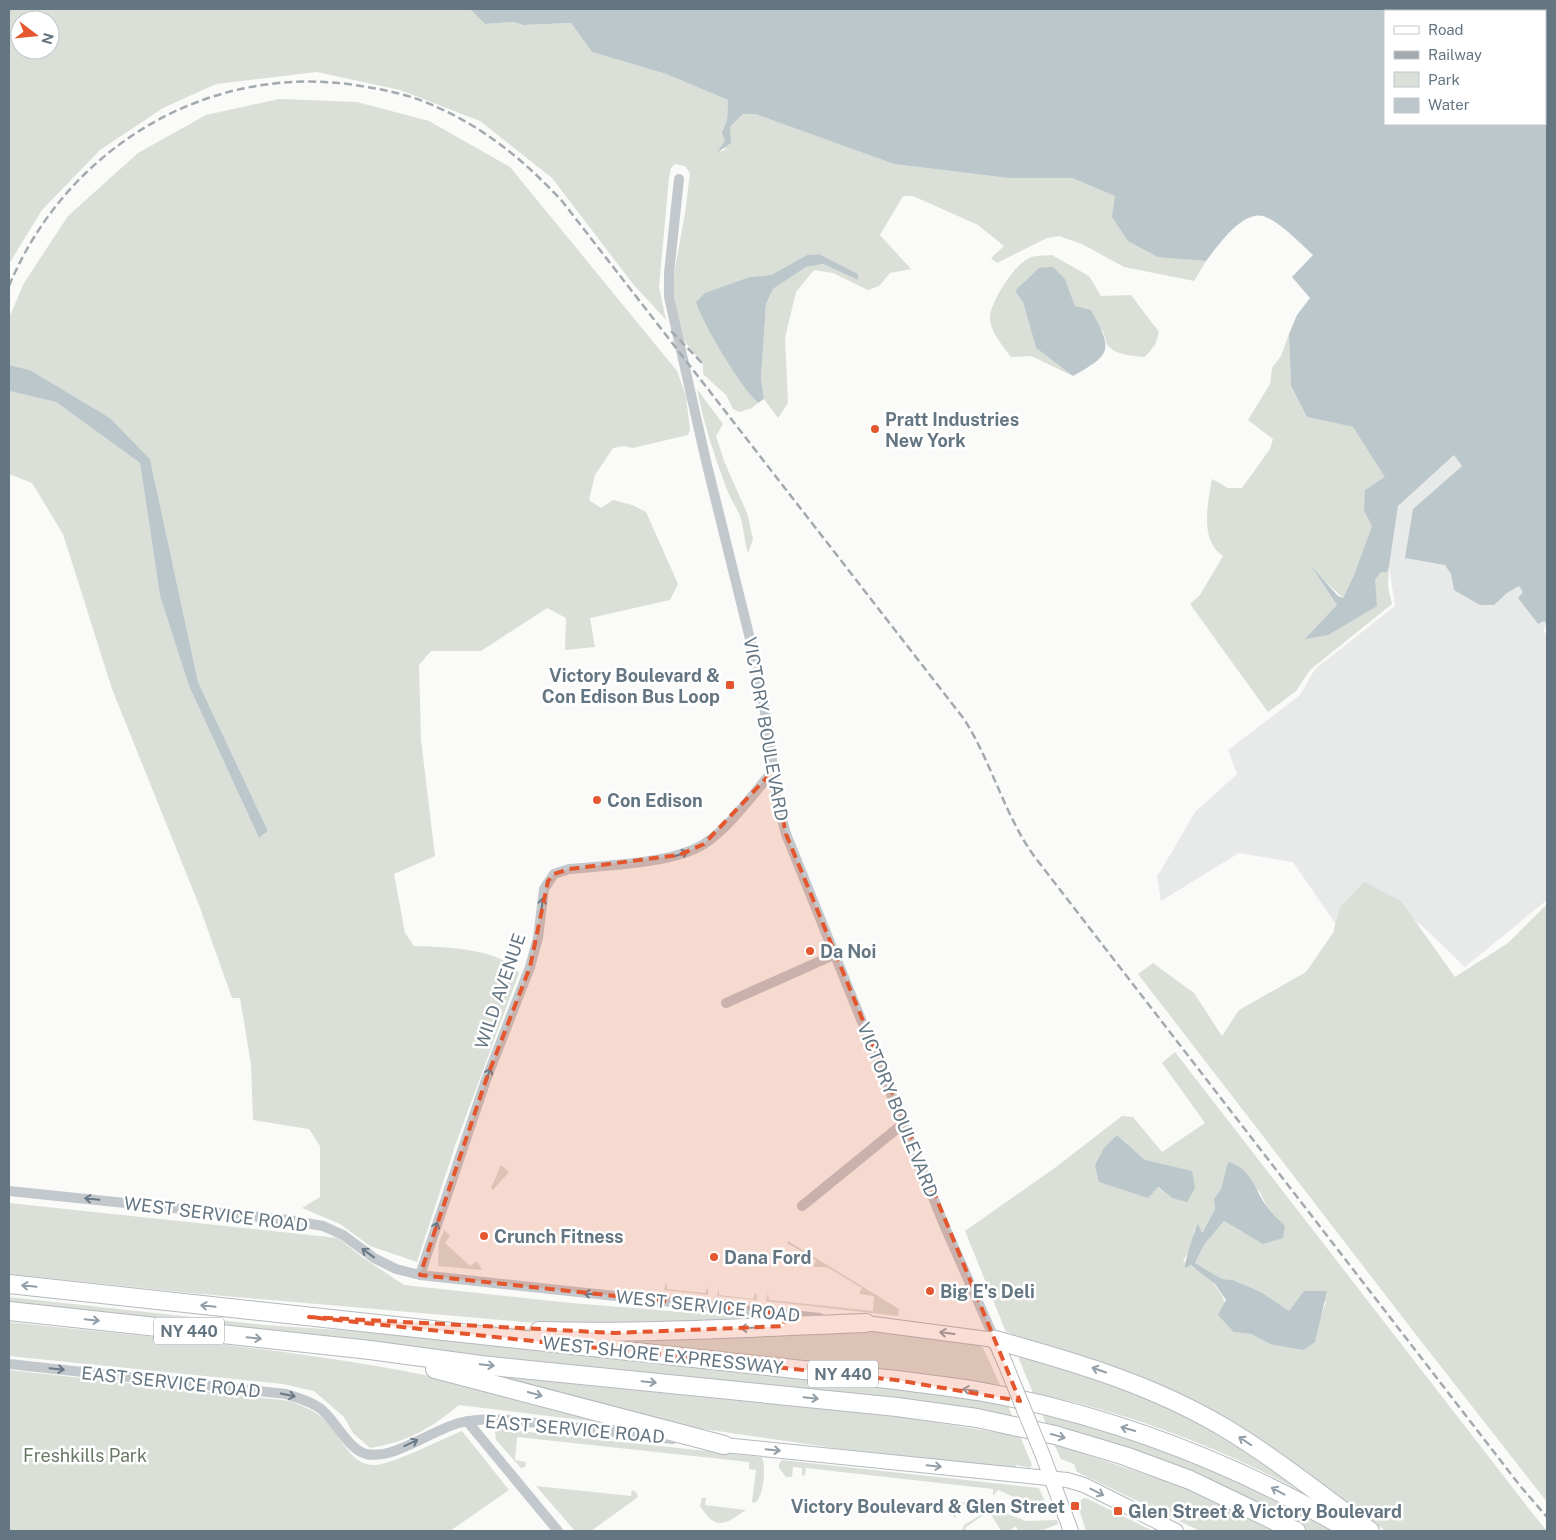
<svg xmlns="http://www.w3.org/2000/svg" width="1556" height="1540" font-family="'Public Sans',sans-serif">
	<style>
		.built { fill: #e8e9e9 }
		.green { fill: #dadfd7; fill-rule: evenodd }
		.water { fill: #bbc7cb; fill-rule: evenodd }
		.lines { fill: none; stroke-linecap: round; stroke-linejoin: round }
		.secondary-casing { stroke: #b3babf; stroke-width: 16 }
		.motorway-casing { stroke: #b4b9bd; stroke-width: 20 }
		.minor { stroke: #c3c8cc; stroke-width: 10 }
		.secondary { stroke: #fff; stroke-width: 14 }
		.motorway { stroke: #fff; stroke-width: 18 }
		.rail { stroke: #a2aab0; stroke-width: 2.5; stroke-dasharray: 8 4; stroke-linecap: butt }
		.secondary-bridge-casing { stroke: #b3babf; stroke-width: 16; stroke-linecap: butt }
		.secondary-bridge { stroke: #fff; stroke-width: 14 }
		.oneway { stroke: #6a7a87 }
		.oneway2 { stroke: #939fa8 }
		.marked { fill: #e4572e; fill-opacity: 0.2; stroke: #e4572e; stroke-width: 4; stroke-dasharray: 10 6; stroke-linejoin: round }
		.poi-dot { fill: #e4572e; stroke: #fff; stroke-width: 2 }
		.labels { text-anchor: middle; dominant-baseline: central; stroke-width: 5; stroke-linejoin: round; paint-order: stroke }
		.shield { fill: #fff; stroke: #939fa8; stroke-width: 1 }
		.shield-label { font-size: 16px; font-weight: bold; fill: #657683 }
		.poi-label { font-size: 18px; font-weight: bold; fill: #657683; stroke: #fff; text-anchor: start }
		.street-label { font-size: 18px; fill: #657683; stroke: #fff }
		.park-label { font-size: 18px; fill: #687a64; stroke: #fff }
	</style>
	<rect width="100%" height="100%" fill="#fafaf8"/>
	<!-- built -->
	<polygon class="built" points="1455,454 1462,466 1413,509 1451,574 1454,590 1494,605 1507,593 1519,586 1523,592 1518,598 1538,624 1544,620 1547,624 1543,630 1547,636 1547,900 1465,967 1421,925 1373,887 1337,926 1293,862 1239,853 1161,901 1157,877 1195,812 1237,774 1228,750 1300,695 1315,669 1395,606 1389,567 1398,506"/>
	<!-- green -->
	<g class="green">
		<path d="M9,9H470L485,24L514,22L523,25L571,23L592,52L666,74L728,100L727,120L723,133L725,140L719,152L725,150L730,127L743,114H755L894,164L1008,178H1072L1116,196L1185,259L1206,261L1194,281L1124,267L1082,244L1059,236L1047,238L997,263L991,258L1004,246L978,225L913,196H903L880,235L911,269L890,273L879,286L868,290L833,273L814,270L796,292L785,338L788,403L778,418L764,399L761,378L766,304L773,289L806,267L823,264L858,280V274L819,254L807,255L771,275L750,277L753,398L758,403L752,408L739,412L733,409L726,395L703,374V365L682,338L672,285L685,213L690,173L685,166L675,164L671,168L669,178L659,287L666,320L633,284L552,178L480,121L400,90L317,72L216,84L163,108L100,150L42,210L9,264ZM20,20H50V50H20Z"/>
		<path d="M279,99L357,102L429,121L510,167L677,371L686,396L690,430L688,435L633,448L624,446L613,448L595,475L589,500L601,508L613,500L632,505L646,512L678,584L670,600L590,618L595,647L565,650L566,618L547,608L481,651H431L419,665L421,740L435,856L394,874L405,933L414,946C443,947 502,948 519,973L456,1143L417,1262L370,1246L340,1224L302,1208L320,1197V1146L309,1129L253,1120L251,1064L240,998H232L199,905L112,689L63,534L32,483L9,474V391L56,402L140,463L160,596L189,686L259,838L268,831L198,682L150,459L110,418L30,370L9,365V318L24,283L68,216L138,153L206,115Z"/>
		<path d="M1052,255L1089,276L1101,296L1131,295L1159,332L1155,345L1145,357L1126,355L1114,351L1107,345L1103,331L1075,306L1065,279L1015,291L1023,302L1036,348L1073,376L1031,356L1011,357C1003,346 989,330 990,316C992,300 1014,265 1029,258C1034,255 1045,256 1052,255Z"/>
		<path d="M1289,334L1291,386L1307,417L1353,427L1386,477L1364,511L1372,526L1354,575L1343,598L1313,570L1337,605L1328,616L1375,580L1381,572H1387L1389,567L1388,587L1392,604L1310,670L1296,691L1268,712L1190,604L1200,595L1223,556C1199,540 1208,503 1212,479L1228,488H1242L1270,449L1273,439L1248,420L1270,384L1272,368L1281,356Z"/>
		<path d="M697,389L723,424L716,436L724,461L747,513L753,539L748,553C744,540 744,528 740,516C737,508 731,500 728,492C715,458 704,425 697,389Z"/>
		<polygon points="1364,882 1401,901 1455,977 1508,943 1547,904 1547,1502 1417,1336 1138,974 1153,963 1194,993 1222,1036 1239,1010 1306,972 1333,933 1340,907"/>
		<path d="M1175,1052L1533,1514L1547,1531H1386L1270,1451L1013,1340L1011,1333L1006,1332L965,1231L1056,1167L1122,1116L1133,1117L1162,1152L1205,1123L1162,1063ZM1117,1135L1145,1160L1172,1198L1157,1187ZM1228,1163L1260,1192L1267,1207L1285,1226L1242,1232L1224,1221L1204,1245L1195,1263L1222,1279L1233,1280L1261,1292L1289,1311L1296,1302H1326L1320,1318L1270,1344L1251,1334L1234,1332C1225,1295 1218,1280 1183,1261L1192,1247L1194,1229L1201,1234L1215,1209L1214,1199L1221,1189Z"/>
		<polygon points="501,1165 509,1172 493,1190 491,1188"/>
		<polygon points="9,1203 338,1238 362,1257 404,1285 571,1303 770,1319 595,1326 524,1322 190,1293 9,1274"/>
		<polygon points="444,1230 450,1236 445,1243 470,1266 477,1261 482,1270 438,1266 439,1243"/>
		<polygon points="788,1241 899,1309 898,1316 766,1301 768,1293 769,1300 873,1311 874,1296 859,1294 862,1288 827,1267 813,1267 816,1260 787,1243"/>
		<polygon points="666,1282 667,1289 705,1293 708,1287 708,1295 664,1290"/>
		<polygon points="719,1288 719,1295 753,1299 756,1292 757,1300 717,1296"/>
		<polygon points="9,1297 265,1325 427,1336 759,1371 1007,1403 1014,1421 9,1305"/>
		<path d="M9,1322C156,1338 304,1349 449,1380C502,1391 554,1409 606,1423L459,1405C430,1429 407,1442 370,1448L353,1433L344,1417L314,1391L283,1384L9,1356Z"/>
		<polygon points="865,1330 979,1344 984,1350 1000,1385 806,1361 633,1343 634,1339"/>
		<path d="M1021,1352L1079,1369L1210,1425L1300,1485L1295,1488C1213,1445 1124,1411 1033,1393L1019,1359Z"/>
		<path d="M9,1370L290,1401C303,1406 316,1411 326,1421C341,1436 351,1467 376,1465C395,1463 442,1439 462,1431L509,1490L450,1531H9Z"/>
		<polygon points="506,1377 901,1417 1020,1436 1032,1465 1030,1468 1016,1465 1015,1468 834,1448 683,1426 505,1379"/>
		<polygon points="1041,1411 1176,1452 1341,1531 1304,1531 1048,1429"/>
		<path d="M500,1429L762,1457C766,1468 764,1496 755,1503L752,1502L756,1470L749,1469V1462L517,1437L515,1460L526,1462L525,1467L521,1468L496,1440L495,1432Z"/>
		<polygon points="1054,1444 1183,1487 1275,1531 1200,1531 1077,1472 1074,1464 1061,1459"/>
		<path d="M782,1460L1039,1488L1045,1502C1034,1514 1024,1509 1011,1503L1014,1497L998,1490L993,1496V1489L806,1468L805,1475L802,1476V1468L793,1467L792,1477H786L779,1468V1464Z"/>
		<polygon points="536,1486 631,1496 632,1490 636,1492 638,1497 591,1531 575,1531"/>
		<path d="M702,1498H706L705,1505L746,1510C724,1525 716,1531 700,1506Z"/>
		<polygon points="1084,1498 1088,1499 1153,1531 1086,1531 1079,1509 1079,1502"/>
		<polygon points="955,1501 970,1503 971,1506 968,1509 963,1504 953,1511 956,1517 955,1518 951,1513"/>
		<polygon points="992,1508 1026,1521 1057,1520 1058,1524 1040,1531 1018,1531 1016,1526 1009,1531 1001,1531 989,1511 965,1528 967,1531 962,1531 964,1525"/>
	</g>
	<!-- water -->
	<g class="water">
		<path d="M470,9H1547V624L1544,621L1538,624L1518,598L1523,592L1519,586L1507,593L1494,605H1480L1454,590L1451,574L1445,565L1405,558L1413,509L1462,466L1454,455L1398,506L1389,567L1387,572H1381L1375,580L1377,606L1328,635L1305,639L1337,605L1310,565L1338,596L1343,598L1354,575L1372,526L1364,511L1365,490L1385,477L1353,427L1307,417L1291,386L1289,334L1297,315L1310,298L1292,277L1313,255C1301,244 1283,225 1268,218C1245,205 1218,246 1206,261L1158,257L1128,241L1112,217L1115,196L1072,178H1008L894,164L755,114H743L730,127L731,143L717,153L725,140L722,133L727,120L728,100L666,74L592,52L571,23L523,25L514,22L485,24ZM1545,11V124H1385V11Z"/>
		<path d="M819,254L858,274V280L823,264L806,267L773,289L766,304L761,378L764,399L758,403C740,386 704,326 696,302L705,293L750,277L771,275L807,255Z"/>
		<path d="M1053,267L1065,279L1075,306L1091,310C1113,350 1112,354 1073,376L1036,348L1023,302L1015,291L1039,268Z"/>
		<polygon points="9,365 30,370 110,418 150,459 198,682 268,831 259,838 189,686 160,596 140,463 56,402 9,391"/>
		<polygon points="1117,1135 1145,1160 1192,1171 1195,1188 1187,1202 1172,1198 1158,1187 1148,1198 1099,1182 1095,1165 1104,1148"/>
		<path d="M1228,1162C1253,1169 1254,1190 1268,1208C1273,1215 1280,1220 1285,1226L1283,1238L1263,1244L1224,1221L1204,1245L1195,1263L1222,1279L1233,1280L1261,1292L1289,1311L1304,1291H1327L1315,1342L1303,1350L1270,1344L1251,1334L1234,1332L1218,1315L1226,1300L1215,1284L1191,1265L1185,1268C1184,1264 1195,1228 1198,1224L1202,1233L1215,1209L1214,1199L1221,1189Z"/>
	</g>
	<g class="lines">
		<!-- secondary casing -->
		<g class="secondary-casing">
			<g id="secondary">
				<polyline points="866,1323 995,1340 1005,1363"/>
				<polyline points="724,1445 1067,1480 1084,1485 1176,1531"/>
				<polyline points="1043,1456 1071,1531"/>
			</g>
		</g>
		<!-- motorway casing -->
		<g class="motorway-casing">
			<g id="motorway">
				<path d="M9,1284L896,1380C925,1384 954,1387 983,1392C1113,1416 1237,1464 1351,1531"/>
				<polyline points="9,1311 370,1350 481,1365 897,1407 977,1418 1055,1435 1125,1456 1190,1480 1296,1531"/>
				<path d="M539,1331C649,1334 757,1327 866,1323"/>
				<path d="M995,1340C1075,1362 1153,1385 1225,1428C1275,1458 1322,1496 1370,1531"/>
				<polyline points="435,1369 724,1445"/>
			</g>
		</g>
		<!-- minor -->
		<g class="minor">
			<polyline points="679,179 669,273 669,297 706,461 755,659 768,728 777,800 786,834 945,1227 995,1340"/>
			<polyline points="726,1003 836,954"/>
			<polyline points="9,1191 289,1220 323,1226 343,1235 374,1258 396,1269 420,1275 820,1318"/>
			<polyline points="802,1206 904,1123"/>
			<path d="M420,1275L486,1080L530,967L538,938L544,889L554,874L569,869C608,865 672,864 704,844C729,828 753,794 773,771"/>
			<path d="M9,1364L286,1394C298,1398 311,1401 321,1409C336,1421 348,1449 366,1454C394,1460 432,1430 459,1423C492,1415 527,1422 560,1426C598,1430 636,1434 673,1439"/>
			<polyline points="467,1421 558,1531"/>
		</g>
		<!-- secondary -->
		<use href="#secondary" class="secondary"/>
		<!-- motorway -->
		<use href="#motorway" class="motorway"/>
		<!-- rail -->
		<g class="rail">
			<path d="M9,286C66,149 206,63 355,85C379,89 403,93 425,102C480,124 522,158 562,201L964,719C992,763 1004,814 1034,856L1521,1487L1547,1517"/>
			<polyline points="671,331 703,364"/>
		</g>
		<!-- secondary-bridge casing -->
		<g class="secondary-bridge-casing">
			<polyline id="secondary-bridge" points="1005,1363 1043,1456"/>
		</g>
		<!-- secondary-bridge -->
		<use href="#secondary-bridge" class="secondary-bridge"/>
	</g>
	<!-- one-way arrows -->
	<defs><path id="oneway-shaft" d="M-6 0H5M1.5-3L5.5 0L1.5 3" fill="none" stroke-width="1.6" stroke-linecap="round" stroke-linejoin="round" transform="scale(1.25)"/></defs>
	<g class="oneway">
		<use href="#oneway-shaft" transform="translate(681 854) rotate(-19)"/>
		<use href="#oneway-shaft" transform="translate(542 905) rotate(-83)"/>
		<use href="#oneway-shaft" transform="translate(488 1075) rotate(-69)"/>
		<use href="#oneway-shaft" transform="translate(92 1199) rotate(-174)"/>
		<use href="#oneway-shaft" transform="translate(435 1229) rotate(-71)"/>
		<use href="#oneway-shaft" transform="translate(368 1253) rotate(-144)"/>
		<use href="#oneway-shaft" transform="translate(591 1294) rotate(-174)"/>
		<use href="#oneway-shaft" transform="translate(57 1369) rotate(6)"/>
		<use href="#oneway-shaft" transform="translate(288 1395) rotate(12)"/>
		<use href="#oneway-shaft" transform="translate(411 1443) rotate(-25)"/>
	</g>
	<g class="oneway2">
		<use href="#oneway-shaft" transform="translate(29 1286) rotate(-174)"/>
		<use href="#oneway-shaft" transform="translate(208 1306) rotate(-174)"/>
		<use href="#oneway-shaft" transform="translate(92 1320) rotate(6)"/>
		<use href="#oneway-shaft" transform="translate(748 1328) rotate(177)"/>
		<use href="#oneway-shaft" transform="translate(947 1333) rotate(-172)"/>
		<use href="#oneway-shaft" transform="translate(254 1338) rotate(6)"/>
		<use href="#oneway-shaft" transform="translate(487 1365) rotate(6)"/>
		<use href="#oneway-shaft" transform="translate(1099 1370) rotate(-161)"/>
		<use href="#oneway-shaft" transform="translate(649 1382) rotate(6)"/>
		<use href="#oneway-shaft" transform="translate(970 1390) rotate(-172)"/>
		<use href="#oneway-shaft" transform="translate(535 1394) rotate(15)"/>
		<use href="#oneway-shaft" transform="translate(811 1398) rotate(6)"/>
		<use href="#oneway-shaft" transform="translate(1128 1429) rotate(-164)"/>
		<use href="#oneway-shaft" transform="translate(1058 1436) rotate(15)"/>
		<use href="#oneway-shaft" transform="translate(1245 1441) rotate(-146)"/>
		<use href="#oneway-shaft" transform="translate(773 1450) rotate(6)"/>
		<use href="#oneway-shaft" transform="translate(934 1466) rotate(6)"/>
		<use href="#oneway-shaft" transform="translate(1278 1491) rotate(-152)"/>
		<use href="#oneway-shaft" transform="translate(1097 1492) rotate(27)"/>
	</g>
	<!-- marked area -->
	<path class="marked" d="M773,771L786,834L1020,1401L896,1380L309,1317L615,1333L784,1326V1314L420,1275L486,1080L530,967L548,881L554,874L569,869L679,855L704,844Z"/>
	<!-- markers -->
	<g class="poi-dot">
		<circle cx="875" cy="429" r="5"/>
		<rect x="725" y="680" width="10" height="10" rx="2.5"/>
		<circle cx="597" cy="800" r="5"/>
		<circle cx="810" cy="951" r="5"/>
		<circle cx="484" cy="1236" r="5"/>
		<circle cx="714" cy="1257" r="5"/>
		<circle cx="930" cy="1291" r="5"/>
		<rect x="1070" y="1501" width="10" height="10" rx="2.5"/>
		<rect x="1113" y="1506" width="10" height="10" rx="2.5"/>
	</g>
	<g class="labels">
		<!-- shield labels -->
		<g class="shield">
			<rect x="154" y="1317.5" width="70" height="27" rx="4"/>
			<rect x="808" y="1360.5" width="70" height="27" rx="4"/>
		</g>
		<g class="shield-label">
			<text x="189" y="1331">NY 440</text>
			<text x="843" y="1374">NY 440</text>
		</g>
		<!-- poi labels -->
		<g class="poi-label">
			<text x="885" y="419">Pratt Industries<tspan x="885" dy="21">New York</tspan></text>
			<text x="720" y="675" text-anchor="end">Victory Boulevard &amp;<tspan x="720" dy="21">Con Edison Bus Loop</tspan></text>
			<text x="607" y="800">Con Edison</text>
			<text x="820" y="951">Da Noi</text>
			<text x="494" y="1236">Crunch Fitness</text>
			<text x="724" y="1257">Dana Ford</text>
			<text x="940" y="1291">Big E's Deli</text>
			<text x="1065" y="1506" text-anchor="end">Victory Boulevard &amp; Glen Street</text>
			<text x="1128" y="1511">Glen Street &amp; Victory Boulevard</text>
		</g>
		<!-- street labels -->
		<g class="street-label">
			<text transform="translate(766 729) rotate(80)">VICTORY BOULEVARD</text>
			<text transform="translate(500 991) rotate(-71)">WILD AVENUE</text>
			<text transform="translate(898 1110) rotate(68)">VICTORY BOULEVARD</text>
			<text transform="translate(216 1214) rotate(7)">WEST SERVICE ROAD</text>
			<text transform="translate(708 1306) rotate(6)">WEST SERVICE ROAD</text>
			<text transform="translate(663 1355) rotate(6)">WEST SHORE EXPRESSWAY</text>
			<text transform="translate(171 1382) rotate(6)">EAST SERVICE ROAD</text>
			<text transform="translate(575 1429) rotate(5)">EAST SERVICE ROAD</text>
		</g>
		<!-- park labels -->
		<g class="park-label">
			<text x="85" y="1455">Freshkills Park</text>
		</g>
	</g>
	<!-- border -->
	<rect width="1556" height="1540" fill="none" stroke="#657683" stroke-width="20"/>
	<!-- legend -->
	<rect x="1384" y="10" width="162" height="115" fill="#ffffff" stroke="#c1c8cd"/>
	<rect x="1394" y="26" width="25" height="8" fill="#ffffff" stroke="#c1c8cd"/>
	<text x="1428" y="35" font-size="15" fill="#657683">Road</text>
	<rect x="1394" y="51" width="25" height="8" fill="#a2aab0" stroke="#c1c8cd"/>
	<text x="1428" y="60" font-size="15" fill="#657683">Railway</text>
	<rect x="1394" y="72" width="25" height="15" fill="#dadfd7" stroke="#c1c8cd"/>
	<text x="1428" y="85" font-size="15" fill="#657683">Park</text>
	<rect x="1394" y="98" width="25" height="15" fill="#bbc7cb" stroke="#c1c8cd"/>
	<text x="1428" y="110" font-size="15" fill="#657683">Water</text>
	<!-- north arrow -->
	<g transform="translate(35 35) rotate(106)"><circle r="24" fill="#ffffff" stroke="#c1c8cd"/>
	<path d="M0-4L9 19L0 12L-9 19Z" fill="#e4572e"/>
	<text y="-8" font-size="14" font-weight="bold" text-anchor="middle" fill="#657683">N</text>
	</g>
</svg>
